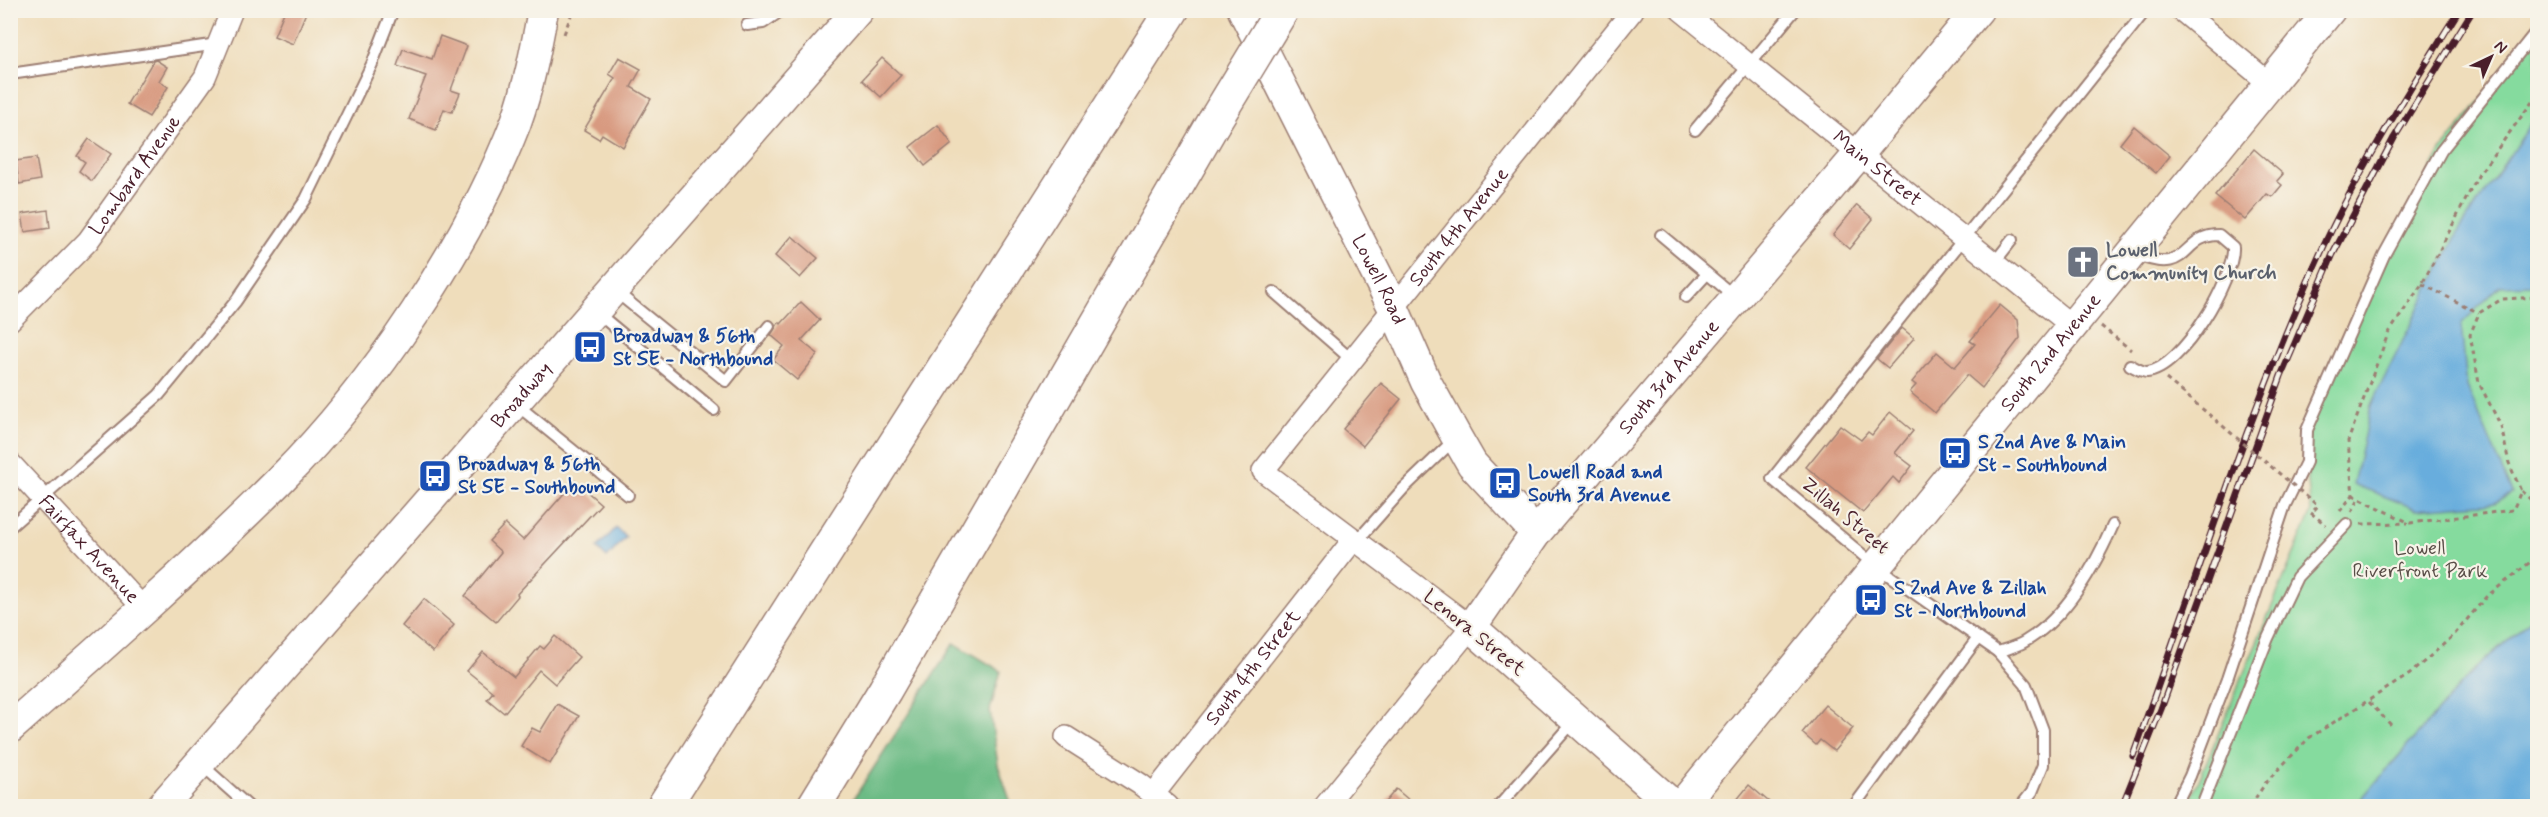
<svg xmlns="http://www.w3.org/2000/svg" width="2548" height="817" font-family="Mynerve,sans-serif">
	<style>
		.green { fill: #85db9e; stroke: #687d64; stroke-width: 1.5 }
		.forest { fill: #6cbb85; stroke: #5b6d58; stroke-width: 1.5 }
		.water { fill: #67addd; stroke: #586684; stroke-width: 1.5 }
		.building { fill: #d89a80 }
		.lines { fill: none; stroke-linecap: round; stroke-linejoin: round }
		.lane-casing { stroke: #9c7e73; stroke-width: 14 }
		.street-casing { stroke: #9c7e73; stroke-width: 24 }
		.secondary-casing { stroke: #9c7e73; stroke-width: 33 }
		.highway-casing { stroke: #9c7e73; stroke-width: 36 }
		.path { stroke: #9c7e73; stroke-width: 3; stroke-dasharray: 4.5 4.5; stroke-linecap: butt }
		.lane { stroke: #fff; stroke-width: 10 }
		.street { stroke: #fff; stroke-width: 21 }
		.secondary { stroke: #fff; stroke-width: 30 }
		.highway { stroke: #fff; stroke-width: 33 }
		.rail-casing { stroke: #4a1f2b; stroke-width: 7 }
		.rail { stroke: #f7f3e8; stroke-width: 4.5; stroke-dasharray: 14; stroke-linecap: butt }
		.highway-bridge-casing { stroke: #9c7e73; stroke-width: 36; stroke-linecap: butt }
		.path-bridge { stroke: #9c7e73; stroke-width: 3; stroke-dasharray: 4.5 4.5; stroke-linecap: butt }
		.highway-bridge { stroke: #fff; stroke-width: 33 }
		.labels { text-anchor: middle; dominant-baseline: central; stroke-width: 4.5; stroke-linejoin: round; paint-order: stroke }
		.street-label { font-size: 20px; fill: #4a1f2b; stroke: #f7f3e8 }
		.worship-label { font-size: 20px; font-weight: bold; fill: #5b616d; stroke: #f7f3e8; text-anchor: start }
		.transit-label { font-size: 20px; font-weight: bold; fill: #164399; stroke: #f7f3e8; text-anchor: start }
		.park-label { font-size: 20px; fill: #594e48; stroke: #f7f3e8 }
	</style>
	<rect width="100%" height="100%" fill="#f7f3e8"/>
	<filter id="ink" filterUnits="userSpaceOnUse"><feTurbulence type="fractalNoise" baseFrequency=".0167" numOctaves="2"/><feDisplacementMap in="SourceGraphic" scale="12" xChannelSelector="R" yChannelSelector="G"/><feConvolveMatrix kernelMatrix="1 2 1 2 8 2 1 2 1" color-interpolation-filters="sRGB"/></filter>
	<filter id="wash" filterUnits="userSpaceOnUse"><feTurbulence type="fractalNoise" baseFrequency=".008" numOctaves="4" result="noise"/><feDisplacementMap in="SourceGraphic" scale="24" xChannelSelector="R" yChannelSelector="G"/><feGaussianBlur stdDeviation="1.35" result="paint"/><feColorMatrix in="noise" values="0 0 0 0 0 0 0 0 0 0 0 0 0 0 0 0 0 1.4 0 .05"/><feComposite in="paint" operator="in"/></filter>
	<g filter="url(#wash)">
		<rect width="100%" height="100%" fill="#efddbb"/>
		<!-- green -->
		<polygon class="green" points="2537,29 2537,614 2474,670 2355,806 2188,806 2311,513 2306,462 2307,430 2384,255 2441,151"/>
		<!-- forest -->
		<polygon class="forest" points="954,643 1001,671 990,710 998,765 1012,806 849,806"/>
		<!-- water -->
		<g class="water">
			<polygon points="2537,115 2537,285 2500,286 2461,324 2467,386 2512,493 2495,503 2416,509 2353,484 2371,405 2423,300 2460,229"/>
			<polygon points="616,528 626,537 607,558 597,548"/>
			<polygon points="2537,614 2537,806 2355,806 2474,670"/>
		</g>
		<g id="blocks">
			<!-- building -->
			<g class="building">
				<polygon points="285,10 307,10 293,44 274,36"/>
				<polygon points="440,36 467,46 451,90 460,93 452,112 444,109 436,130 409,119 426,76 397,66 403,49 432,59"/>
				<polygon points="619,57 641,69 631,87 651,99 623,147 602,134 599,139 584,130 615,78 609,74"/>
				<polygon points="882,58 901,75 881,97 862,80"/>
				<polygon points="156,60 167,67 159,81 168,87 149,117 127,104 153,61"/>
				<polygon points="938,125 952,144 925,166 910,147"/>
				<polygon points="2134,126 2170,156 2156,173 2120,144"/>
				<polygon points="89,139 111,154 92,181 79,171 85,162 77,156"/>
				<polygon points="2254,149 2283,174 2277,181 2282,185 2272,197 2267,194 2245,220 2215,196"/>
				<polygon points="36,158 40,180 19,184 16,161"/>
				<polygon points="1857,205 1873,219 1849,249 1833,235"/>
				<polygon points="48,210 50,228 25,232 22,214"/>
				<polygon points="792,236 818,258 800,278 775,256"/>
				<polygon points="801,302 820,320 801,341 818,354 797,380 773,360 784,346 771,335 779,322 781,324"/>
				<polygon points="2000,305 2018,320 2020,338 1982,388 1967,375 1935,413 1910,392 1916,385 1912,382 1937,352 1955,367 1975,344 1970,341"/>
				<polygon points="1902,328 1914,338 1888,368 1877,359"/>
				<polygon points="1381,383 1401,399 1363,446 1343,429"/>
				<polygon points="1890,412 1913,431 1895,453 1912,466 1899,483 1893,477 1863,513 1806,467 1840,425 1861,440 1868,432 1872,435"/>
				<polygon points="575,481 601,504 517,594 518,596 496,622 465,596 501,552 489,541 505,524 523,540"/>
				<polygon points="424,599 454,625 433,652 402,626"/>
				<polygon points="555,636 579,657 555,684 539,670 504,713 487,699 493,692 467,671 483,652 514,677 540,646 544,649"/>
				<polygon points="557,704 579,716 550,764 521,746 532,728 540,732"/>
				<polygon points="1825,705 1853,728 1834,751 1820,740 1816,745 1802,733"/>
				<polygon points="1749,785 1775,807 1731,807"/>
				<polygon points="1396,789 1417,807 1381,807"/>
			</g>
		</g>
	</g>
	<g filter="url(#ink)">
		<use href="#blocks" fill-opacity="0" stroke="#9c7e73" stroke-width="1.5"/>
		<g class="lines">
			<!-- lane casing -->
			<g class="lane-casing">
				<g id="lane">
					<polyline points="747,25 763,23 782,10"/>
					<polyline points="10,74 218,44"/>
					<polyline points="1695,130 1795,10"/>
					<polyline points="1661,235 1734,296"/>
					<polyline points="1994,263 2012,240"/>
					<polyline points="614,290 726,381 769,326"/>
					<polyline points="1274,292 1352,360"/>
					<polyline points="1686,297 1707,274"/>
					<polyline points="595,311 714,410"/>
					<path d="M2130,365C2136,368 2142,372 2147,372C2181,370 2235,278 2233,247L2219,235C2179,235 2192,278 2135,254"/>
					<polyline points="517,405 628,495"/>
					<polyline points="10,527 159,395 236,301 306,199 372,64 393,10"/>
					<polyline points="1357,541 1403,489 1454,440"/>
					<path d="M1998,652C2007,649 2017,646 2024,642C2065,619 2095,566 2113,525"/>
					<polyline points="202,765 248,806"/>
					<polyline points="1499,806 1574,721"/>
					<polyline points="1854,806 1978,638"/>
					<polyline points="2021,806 2032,792 2043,765 2043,730 2026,685 1998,652 1877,567 1772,479 2146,10"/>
					<polyline points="2175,806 2190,776 2227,679 2285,505 2306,462 2307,430 2384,255 2441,151 2538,29"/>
					<polyline points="2202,806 2268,638 2297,577 2347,524"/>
				</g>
			</g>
			<!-- street casing -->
			<g class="street-casing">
				<g id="street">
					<path id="s1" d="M1681,10L2072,326"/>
					<polyline points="2181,10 2270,84"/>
					<path id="s2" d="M10,320L88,241L205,77L232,10"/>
					<path id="s3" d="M10,463L144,609"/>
					<polyline points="1066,737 1140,784 1168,806"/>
					<path id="s4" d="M1153,795L1354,539"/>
					<path id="s5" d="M1325,806L1471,627L1263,471L1633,10"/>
				</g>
			</g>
			<!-- secondary casing -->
			<g class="secondary-casing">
				<g id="secondary">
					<path id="s6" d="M1243,10L1393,307L1426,382L1457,438L1472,464L1536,533"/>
					<path d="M10,728C102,647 194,566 280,480C374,386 468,246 516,122C529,86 536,48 543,10"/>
					<path id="s7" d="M162,806L858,10"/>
					<path id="s8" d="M1674,806L1471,627L1536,533L1858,155L1978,10"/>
					<path id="s9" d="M1681,806L2330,10"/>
				</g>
			</g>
			<!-- highway casing -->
			<g class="highway-casing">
				<g id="highway">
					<polyline points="664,806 1172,10"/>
					<polyline points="814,806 885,690 1214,122"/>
				</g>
			</g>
			<!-- path -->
			<g class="path">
				<polyline points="564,34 573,10"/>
				<polyline points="2422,284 2479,313"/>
				<polyline points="2101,326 2131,350"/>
				<polyline points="2166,379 2181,391"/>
				<polyline points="2521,491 2538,506"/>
				<polyline points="2353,495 2410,523 2513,510 2521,491 2509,463 2501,426 2479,383 2470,335 2479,313 2502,299 2538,297"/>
				<polyline points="2340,511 2353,495 2348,441 2388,334 2422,284 2479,174 2538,94"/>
				<polyline points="2352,512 2359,498"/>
				<polyline points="2311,513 2326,525"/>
				<polyline points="2361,524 2408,523"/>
				<polyline points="2369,702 2393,727"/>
				<polyline points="2250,806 2267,781 2309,738 2410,674 2454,635 2486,597 2538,556"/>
			</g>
			<!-- lane -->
			<use href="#lane" class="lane"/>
			<!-- street -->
			<use href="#street" class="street"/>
			<!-- secondary -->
			<use href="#secondary" class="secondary"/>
			<!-- highway -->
			<use href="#highway" class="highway"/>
			<!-- rail casing -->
			<g class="rail-casing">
				<g id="rail">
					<path d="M2133,756C2194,587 2247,414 2322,250C2360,167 2410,89 2459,10"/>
					<polyline points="2122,806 2161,709 2281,376 2333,254 2394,138 2473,10"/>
				</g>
			</g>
			<!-- rail -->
			<use href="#rail" class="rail"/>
			<!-- highway-bridge casing -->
			<g class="highway-bridge-casing">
				<polyline id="highway-bridge" points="1214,122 1282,10"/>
			</g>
			<!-- path-bridge -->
			<polyline class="path-bridge" points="2181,391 2318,506 2311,513"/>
			<!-- highway-bridge -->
			<use href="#highway-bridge" class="highway-bridge"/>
		</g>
	</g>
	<!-- icons -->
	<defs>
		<g id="church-square" transform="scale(1.725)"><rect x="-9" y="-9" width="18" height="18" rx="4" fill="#6b7280" stroke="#f7f3e8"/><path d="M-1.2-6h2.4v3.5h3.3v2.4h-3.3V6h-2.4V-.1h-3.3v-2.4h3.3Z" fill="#fff"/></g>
		<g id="bus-square" transform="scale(1.725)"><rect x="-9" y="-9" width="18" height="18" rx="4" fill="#1a4fb4" stroke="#f7f3e8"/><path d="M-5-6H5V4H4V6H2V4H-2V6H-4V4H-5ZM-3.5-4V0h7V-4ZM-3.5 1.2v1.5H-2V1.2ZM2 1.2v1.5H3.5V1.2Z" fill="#fff"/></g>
	</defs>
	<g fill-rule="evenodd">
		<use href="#church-square" x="2083" y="262"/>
		<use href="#bus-square" x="590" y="347"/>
		<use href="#bus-square" x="1955" y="453"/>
		<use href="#bus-square" x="435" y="476"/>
		<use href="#bus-square" x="1505" y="483"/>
		<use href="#bus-square" x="1871" y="600"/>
	</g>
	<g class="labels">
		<!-- street labels -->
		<g class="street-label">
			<text stroke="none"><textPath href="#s1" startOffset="252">Main Street</textPath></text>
			<text stroke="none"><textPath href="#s2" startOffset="192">Lombard Avenue</textPath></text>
			<text stroke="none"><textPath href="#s5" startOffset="804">South 4th Avenue</textPath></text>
			<text stroke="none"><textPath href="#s6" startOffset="302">Lowell Road</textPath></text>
			<text stroke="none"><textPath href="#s9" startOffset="585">South 2nd Avenue</textPath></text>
			<text stroke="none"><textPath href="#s8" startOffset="590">South 3rd Avenue</textPath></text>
			<text stroke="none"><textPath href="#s7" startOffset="546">Broadway</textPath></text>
			<text transform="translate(1845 516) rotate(40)">Zillah Street</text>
			<text stroke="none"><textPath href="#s3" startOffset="117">Fairfax Avenue</textPath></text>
			<text transform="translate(1474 633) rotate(39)">Lenora Street</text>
			<text stroke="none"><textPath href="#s4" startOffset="162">South 4th Street</textPath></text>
		</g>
		<!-- worship labels -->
		<g class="worship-label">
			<text x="2106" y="250">Lowell<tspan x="2106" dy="23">Community Church</tspan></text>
		</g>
		<!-- transit labels -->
		<g class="transit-label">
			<text x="613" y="336">Broadway &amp; 56th<tspan x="613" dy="23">St SE - Northbound</tspan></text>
			<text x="1978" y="442">S 2nd Ave &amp; Main<tspan x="1978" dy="23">St - Southbound</tspan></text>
			<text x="458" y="464">Broadway &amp; 56th<tspan x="458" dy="23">St SE - Southbound</tspan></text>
			<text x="1528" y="472">Lowell Road and<tspan x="1528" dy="23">South 3rd Avenue</tspan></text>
			<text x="1894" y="588">S 2nd Ave &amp; Zillah<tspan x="1894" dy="23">St - Northbound</tspan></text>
		</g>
		<!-- park labels -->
		<g class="park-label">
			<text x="2420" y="548">Lowell<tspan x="2420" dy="23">Riverfront Park</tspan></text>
		</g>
	</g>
	<!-- margin -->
	<rect width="2548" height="817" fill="none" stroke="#f7f3e8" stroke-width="36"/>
	<!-- north arrow -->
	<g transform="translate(2491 57) rotate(44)" stroke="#f7f3e8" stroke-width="4.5" paint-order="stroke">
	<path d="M0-4.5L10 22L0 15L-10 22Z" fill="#4a1f2b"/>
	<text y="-9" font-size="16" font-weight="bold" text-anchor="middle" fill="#4a1f2b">N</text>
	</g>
</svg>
